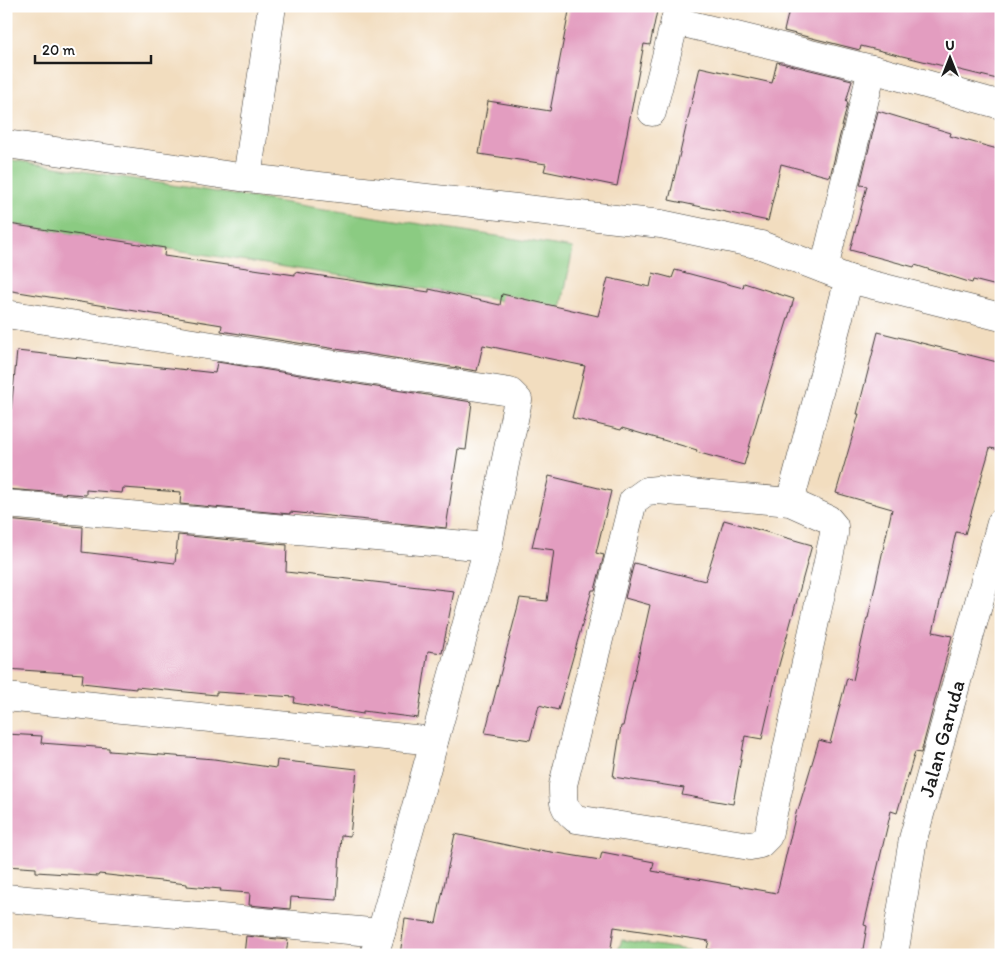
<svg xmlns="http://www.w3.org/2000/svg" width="1007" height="961" font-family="Itim,sans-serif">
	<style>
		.green { fill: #8bcb82; stroke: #54744f }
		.building { fill: #e39dc0 }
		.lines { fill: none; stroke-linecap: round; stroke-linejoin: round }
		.minor-casing { stroke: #3c3934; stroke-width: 29 }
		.minor { stroke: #fff; stroke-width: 28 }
		.labels { text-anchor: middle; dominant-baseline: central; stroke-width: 4.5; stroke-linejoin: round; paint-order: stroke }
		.street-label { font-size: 21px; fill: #1c1c1c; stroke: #fff }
	</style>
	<rect width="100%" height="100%" fill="#fff"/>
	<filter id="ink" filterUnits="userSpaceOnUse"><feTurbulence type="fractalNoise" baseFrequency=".02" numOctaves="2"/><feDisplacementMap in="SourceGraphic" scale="10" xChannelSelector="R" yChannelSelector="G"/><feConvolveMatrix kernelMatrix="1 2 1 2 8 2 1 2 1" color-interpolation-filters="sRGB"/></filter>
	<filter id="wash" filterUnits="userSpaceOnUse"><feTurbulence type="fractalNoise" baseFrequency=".0096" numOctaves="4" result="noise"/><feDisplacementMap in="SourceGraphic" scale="20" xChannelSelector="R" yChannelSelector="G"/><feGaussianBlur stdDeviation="1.12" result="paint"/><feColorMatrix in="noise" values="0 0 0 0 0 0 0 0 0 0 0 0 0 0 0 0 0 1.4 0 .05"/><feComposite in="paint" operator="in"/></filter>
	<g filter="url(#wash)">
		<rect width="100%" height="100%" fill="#f2ddbf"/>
		<!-- green -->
		<g class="green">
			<polygon points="6,159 573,248 561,310 9,224"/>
			<polygon points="622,940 719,955 616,955"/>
		</g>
		<g id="blocks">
			<!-- building -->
			<g class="building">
				<polygon points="570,6 658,6 650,45 644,44 617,186 544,171 546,164 479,154 488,101 550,111"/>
				<polygon points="790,6 1001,6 1001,80 861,46 860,50 784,31"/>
				<polygon points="777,62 852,80 846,102 848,102 830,177 781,164 768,221 669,200 700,67 772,83"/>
				<polygon points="878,111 951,133 950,136 1001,150 1001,287 973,280 972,283 915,265 914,267 850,250 867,186 860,185"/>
				<polygon points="9,224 165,248 164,256 295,275 295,272 429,292 429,289 500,305 502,294 598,316 608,278 650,287 653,273 672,278 675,270 743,288 744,283 794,299 763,399 744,465 696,452 697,450 622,428 621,430 572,418 585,366 483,345 477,371 221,331 222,325 6,290 6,241"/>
				<polygon points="878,332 1001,363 1001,450 990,448 965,534 956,532 933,632 952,636 921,753 915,752 897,813 891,811 864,925 867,926 862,955 735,955 707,949 709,941 614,927 610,955 400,955 405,919 436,923 455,834 539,852 539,850 600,860 602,852 654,862 652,871 777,893 797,809 798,810 819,740 830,743 847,678 853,680 867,618 868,618 892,509 836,493 859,414 857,414"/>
				<polygon points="17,351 215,373 217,362 472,402 466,450 458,449 446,528 290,512 290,514 180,504 181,492 123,488 122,493 86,490 86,495 6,489 6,411 11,411"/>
				<polygon points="549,476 611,491 596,553 604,555 595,590 592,590 558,710 539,705 530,740 485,733 520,598 547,601 554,550 532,547"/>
				<polygon points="6,520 83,527 82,552 175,563 178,535 287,545 286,572 454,591 442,653 428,651 418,718 363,711 363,714 294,703 295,697 216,692 216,695 136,687 136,689 82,683 83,674 6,669"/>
				<polygon points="724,520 812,545 779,665 762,739 745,736 733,804 682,795 684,788 613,777 621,726 623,726 650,605 625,598 634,563 705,581"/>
				<polygon points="6,734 42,736 41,743 109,748 109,751 214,759 276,768 277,760 357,769 350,836 341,835 337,900 291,897 290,909 249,905 250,893 220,891 221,889 187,886 187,884 99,874 98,876 36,872 36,868 6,866"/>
				<polygon points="246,936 288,940 286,955 244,955"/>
			</g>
		</g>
	</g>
	<g filter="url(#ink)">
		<use href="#blocks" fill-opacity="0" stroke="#3c3934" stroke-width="1"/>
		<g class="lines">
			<!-- minor casing -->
			<g class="minor-casing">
				<g id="minor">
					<polyline points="678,6 675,21 872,69 1001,105"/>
					<polyline points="652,112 675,21"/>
					<polyline points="6,144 247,178 661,224 761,245 849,279 1001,317"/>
					<polyline points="247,178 272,6"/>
					<polyline points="824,269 872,69"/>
					<polyline points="6,314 510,392 518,400 488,547 381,933 374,955"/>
					<path d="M657,490L790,502L828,519L834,526V534L768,836L760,844L750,846L576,819C562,808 563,801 563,785L633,501L647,491Z"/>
					<polyline points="790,502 849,279"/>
					<polyline points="6,504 488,547"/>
					<polyline points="6,697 434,741"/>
					<polyline points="6,898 381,933"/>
					<path id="s1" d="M894,955L913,839L1001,523"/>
				</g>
			</g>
			<!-- minor -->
			<use href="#minor" class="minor"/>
		</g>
	</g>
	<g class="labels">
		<!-- street labels -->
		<g class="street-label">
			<text stroke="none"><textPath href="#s1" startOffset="222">Jalan Garuda</textPath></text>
		</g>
	</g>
	<!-- margin -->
	<rect width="1007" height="961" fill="none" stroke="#fff" stroke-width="25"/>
	<!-- north arrow -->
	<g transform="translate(950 58)" stroke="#ffffff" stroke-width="4" paint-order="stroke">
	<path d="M0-4L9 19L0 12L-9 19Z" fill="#1c1c1c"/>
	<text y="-8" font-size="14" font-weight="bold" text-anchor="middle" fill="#1c1c1c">U</text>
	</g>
	<!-- scale -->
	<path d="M35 55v8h116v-8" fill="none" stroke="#1c1c1c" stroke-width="2.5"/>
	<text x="42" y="55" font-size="15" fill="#1c1c1c" stroke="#ffffff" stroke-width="4" paint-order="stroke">20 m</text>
</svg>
